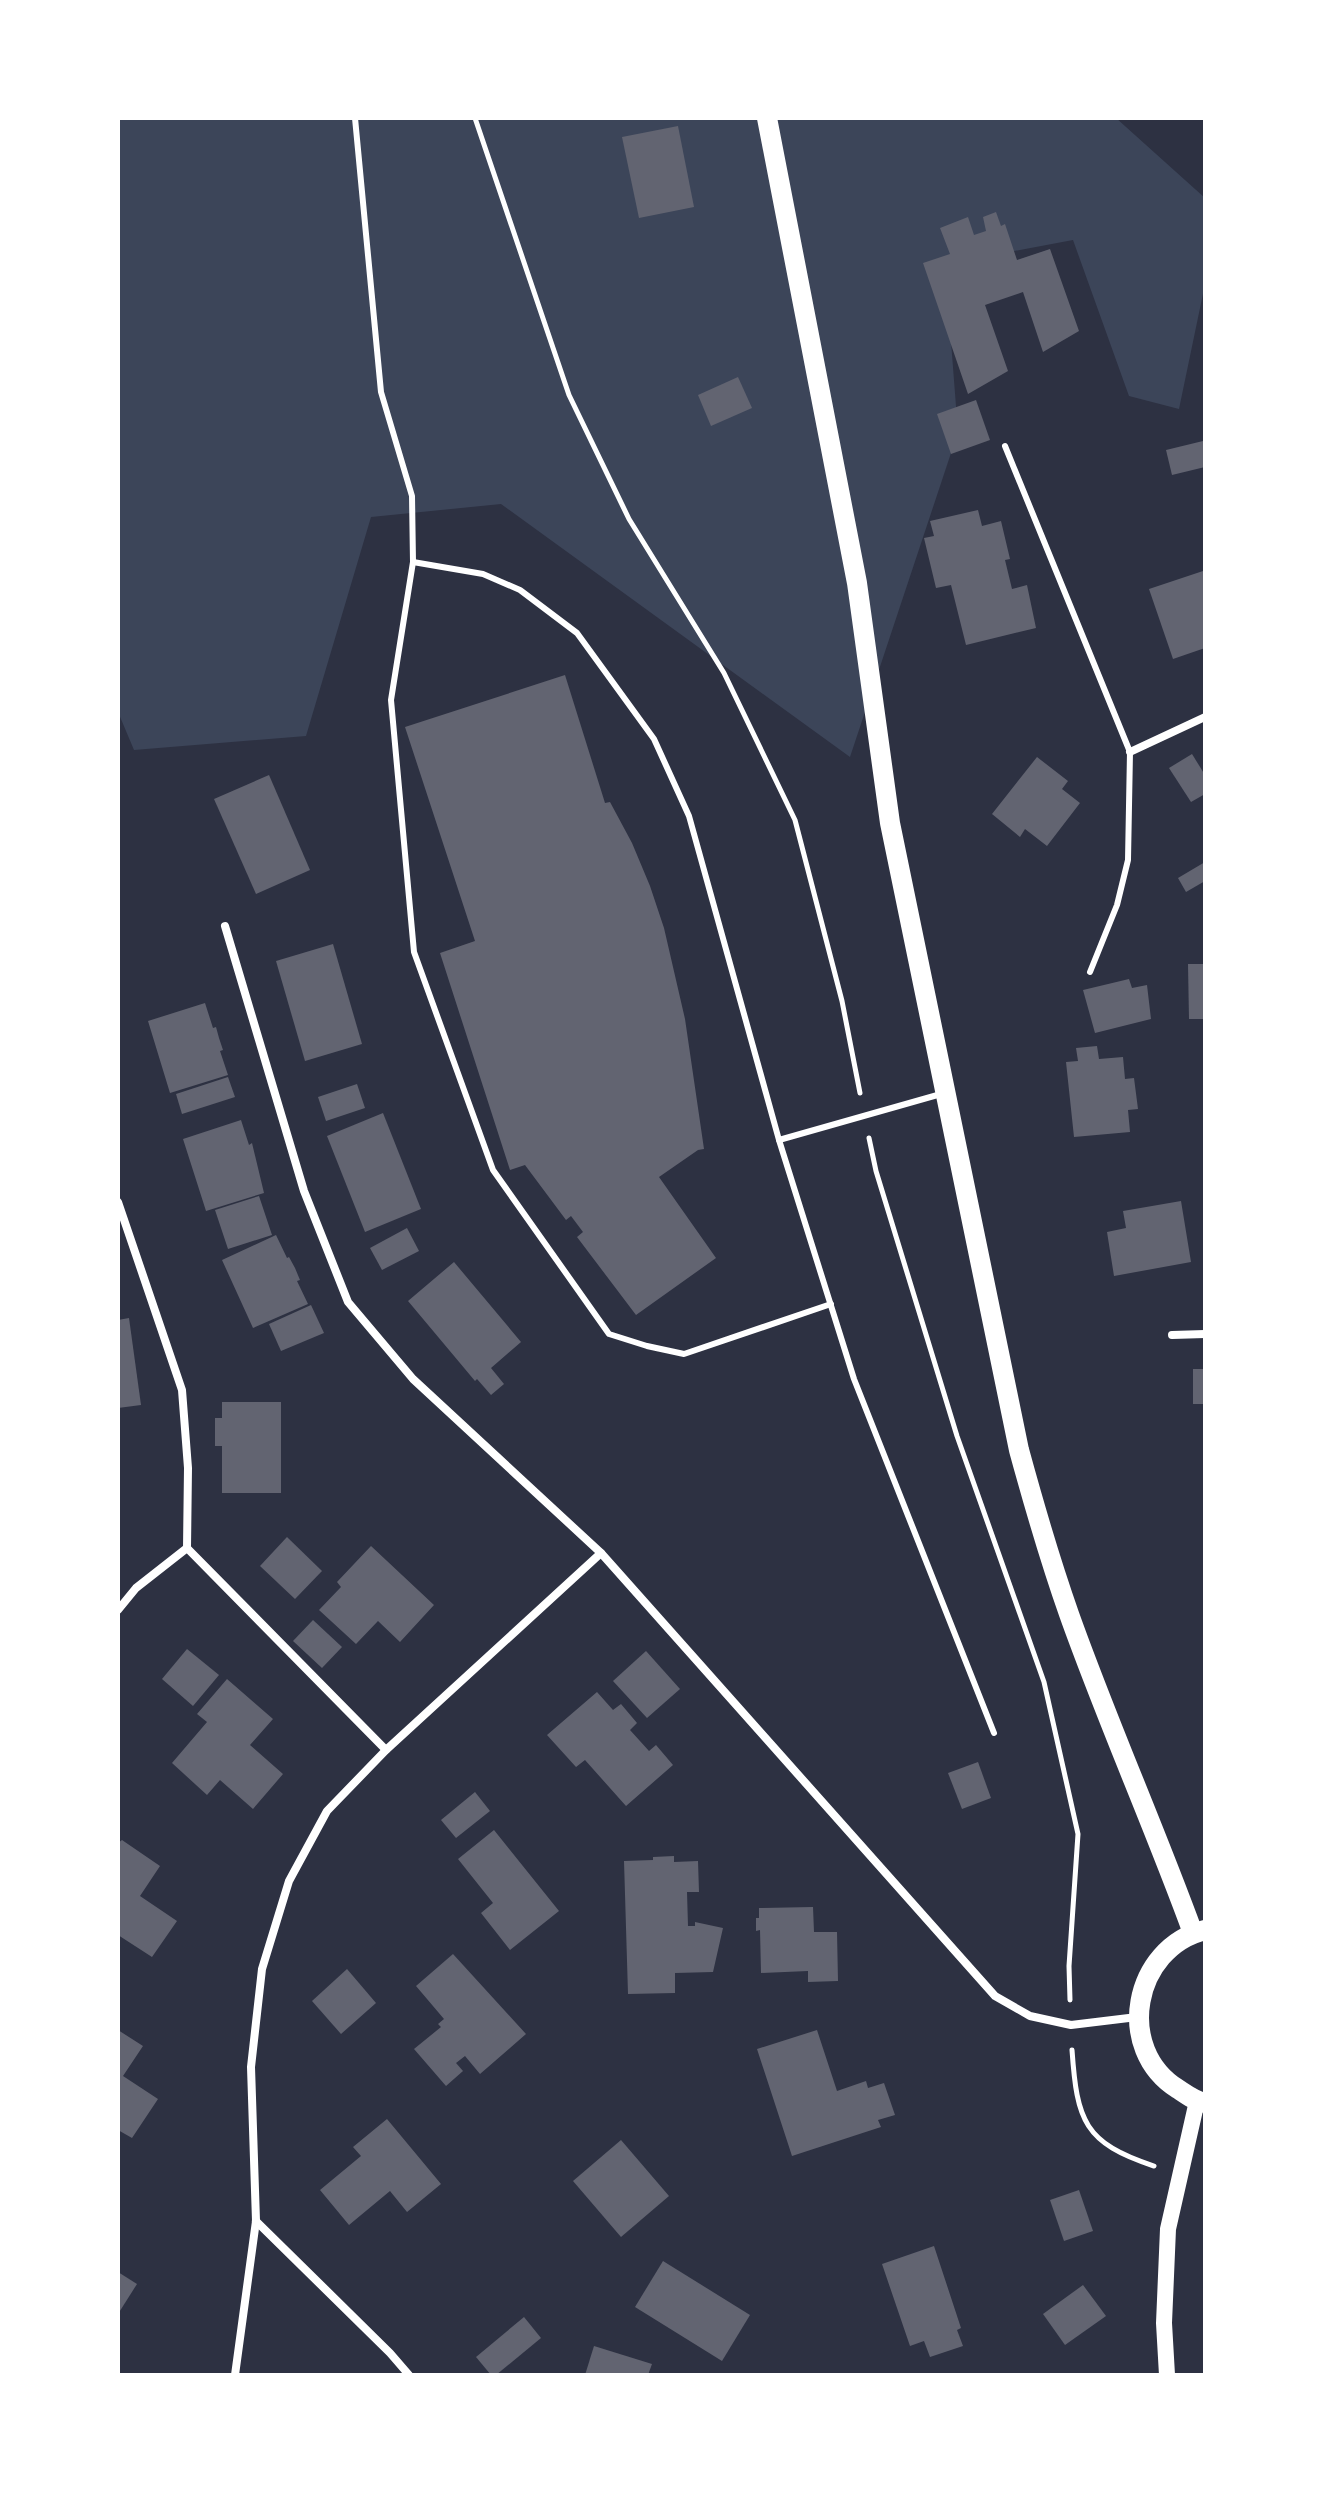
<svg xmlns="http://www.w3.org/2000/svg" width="1323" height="2493" font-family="Georgia,serif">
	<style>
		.green { fill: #3c4559 }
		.building { fill: #626471 }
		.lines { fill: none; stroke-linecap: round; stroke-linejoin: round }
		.path { stroke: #fff; stroke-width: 5 }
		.service { stroke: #fff; stroke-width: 6 }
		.minor { stroke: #fff; stroke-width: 8 }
		.secondary { stroke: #fff; stroke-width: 16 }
		.primary { stroke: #fff; stroke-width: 20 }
	</style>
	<rect width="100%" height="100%" fill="#2d3142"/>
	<!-- green -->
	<polygon class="green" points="118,118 1116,118 1205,198 1205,284 1179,409 1129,396 1073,240 945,264 958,432 850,757 501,504 371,517 306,736 134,750 118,712"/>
	<!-- building -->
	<g class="building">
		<polygon points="678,126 694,207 639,218 622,137"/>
		<polygon points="996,212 1001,226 1005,224 1017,260 1050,249 1079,331 1043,352 1023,292 985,305 1008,371 968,394 923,263 950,254 940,228 968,217 974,235 986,231 983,217"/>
		<polygon points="738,377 752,408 711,426 698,395"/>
		<polygon points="976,400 990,440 951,454 937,414"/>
		<polygon points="1203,441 1205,467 1172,475 1166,450"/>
		<polygon points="978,510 982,526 1001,521 1010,559 1005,560 1012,589 1027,585 1036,628 966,645 951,585 936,588 924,538 934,536 930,521"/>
		<polygon points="1203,571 1205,578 1205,648 1173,659 1149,589"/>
		<polygon points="565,675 605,803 610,802 632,843 650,886 664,928 685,1019 704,1149 698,1150 659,1177 716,1258 636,1315 577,1237 583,1232 571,1216 566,1220 525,1165 510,1170 440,953 475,941 405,727"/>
		<polygon points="1192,754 1205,775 1205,794 1191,802 1169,768"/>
		<polygon points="1037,757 1068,781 1062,789 1080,803 1047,846 1025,829 1020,837 992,814"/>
		<polygon points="269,775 310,870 256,894 214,799"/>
		<polygon points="1205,862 1205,881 1186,892 1178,878"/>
		<polygon points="333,944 362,1044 305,1061 276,961"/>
		<polygon points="1188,964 1205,964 1205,1019 1189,1019"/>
		<polygon points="1129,979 1132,988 1147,985 1151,1019 1095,1033 1083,990"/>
		<polygon points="205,1003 213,1028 216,1027 219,1038 223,1050 220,1051 228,1075 170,1093 148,1021"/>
		<polygon points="1097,1046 1099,1059 1123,1057 1125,1079 1134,1078 1138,1109 1128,1110 1130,1132 1074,1137 1066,1062 1078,1061 1076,1048"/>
		<polygon points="228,1077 235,1097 182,1114 176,1094"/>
		<polygon points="357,1084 365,1108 326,1121 318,1097"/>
		<polygon points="383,1113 421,1209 365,1232 327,1136"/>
		<polygon points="241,1120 249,1145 252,1143 264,1193 206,1211 183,1139"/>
		<polygon points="259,1196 272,1235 228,1249 215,1210"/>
		<polygon points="1181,1201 1191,1262 1114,1276 1107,1232 1126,1228 1123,1211"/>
		<polygon points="407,1228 419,1251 382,1270 370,1248"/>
		<polygon points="276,1235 287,1258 289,1257 295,1268 300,1280 297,1281 308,1304 253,1328 222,1260"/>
		<polygon points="454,1262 521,1342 491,1368 504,1384 491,1395 477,1379 475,1381 408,1301"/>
		<polygon points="311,1305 324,1333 281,1351 269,1324"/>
		<polygon points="129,1318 141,1405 118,1408 118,1320"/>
		<rect x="1193" y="1369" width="12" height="35"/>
		<polygon points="222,1402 281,1402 281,1493 222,1493 222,1446 215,1446 215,1418 222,1418"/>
		<polygon points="287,1537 322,1571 295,1599 260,1566"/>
		<polygon points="371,1546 434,1605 400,1642 378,1621 356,1644 319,1610 341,1587 337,1582"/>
		<polygon points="313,1620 342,1647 322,1668 293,1641"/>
		<polygon points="187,1649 219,1675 193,1706 162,1679"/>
		<polygon points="646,1651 680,1689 647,1718 613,1681"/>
		<polygon points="227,1679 273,1719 250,1745 283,1774 253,1809 220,1780 207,1795 172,1763 207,1722 197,1714"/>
		<polygon points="597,1692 613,1710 621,1704 637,1723 630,1730 649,1751 656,1745 673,1765 626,1806 585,1760 576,1767 547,1735"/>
		<polygon points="978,1762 991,1798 962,1809 948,1773"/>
		<polygon points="475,1792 490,1811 456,1838 441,1820"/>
		<polygon points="494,1830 559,1911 510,1950 481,1913 493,1903 458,1859"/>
		<polygon points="122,1840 160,1866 140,1896 177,1921 152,1957 118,1935 118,1843"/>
		<polygon points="674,1856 674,1862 698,1861 699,1892 687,1892 688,1926 695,1926 695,1922 723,1928 713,1972 675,1973 675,1993 628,1994 624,1861 653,1860 653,1857"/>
		<polygon points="813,1907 814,1932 837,1932 838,1981 808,1982 808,1971 761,1973 760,1930 756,1931 756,1918 759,1918 759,1908"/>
		<polygon points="453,1954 526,2034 480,2074 465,2056 456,2063 463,2071 446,2086 414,2049 441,2027 438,2024 444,2019 416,1986"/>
		<polygon points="347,1969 376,2003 341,2034 312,2001"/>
		<polygon points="118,2030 143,2046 123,2076 158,2099 132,2138 118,2130"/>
		<polygon points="817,2030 837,2091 866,2081 868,2088 884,2083 895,2115 878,2120 881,2127 792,2156 757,2049"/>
		<polygon points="387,2119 441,2184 407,2212 390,2191 349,2225 320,2190 361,2156 353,2147"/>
		<polygon points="621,2140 669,2196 621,2237 573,2181"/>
		<polygon points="1079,2190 1093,2231 1064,2241 1050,2200"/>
		<polygon points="934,2246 961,2328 957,2330 963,2346 930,2357 924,2341 910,2346 882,2264"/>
		<polygon points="663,2261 750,2315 722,2361 635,2307"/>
		<polygon points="118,2272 137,2284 118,2314"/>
		<polygon points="1083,2285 1106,2316 1065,2345 1043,2314"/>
		<polygon points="524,2317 541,2338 496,2375 491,2375 476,2357"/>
		<polygon points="594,2346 652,2364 648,2375 585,2375"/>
	</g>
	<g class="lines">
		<!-- path -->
		<g class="path">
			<polyline points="475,118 569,395 629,519 724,673 795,820 842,1001 860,1093"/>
			<polyline points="869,1138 876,1171 957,1436 1044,1682 1078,1834 1069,1966 1070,2000"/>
			<path d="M1072,2050C1077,2121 1084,2143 1154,2166"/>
		</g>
		<!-- service -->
		<g class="service">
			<polyline points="355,118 381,392 412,496 413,562 391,700 414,952 493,1170 609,1334 647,1346 684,1354 831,1304"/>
			<polyline points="1005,446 1130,752 1128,860 1117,905 1090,972"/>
			<polyline points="413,562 483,574 520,590 577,633 654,739 689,816 779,1140 854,1379 994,1733"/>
			<polyline points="779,1140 941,1094"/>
		</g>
		<!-- minor -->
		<g class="minor">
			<polyline points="1130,752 1205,717"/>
			<polyline points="225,926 304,1191 348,1302 413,1379 601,1553 995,1996 1030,2016 1071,2025 1137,2017"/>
			<polyline points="118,1202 182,1390 188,1468 187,1548 386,1750"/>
			<polyline points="1172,1335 1205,1334"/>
			<polyline points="118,1610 136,1588 187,1548"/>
			<polyline points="256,2221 390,2353 409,2375"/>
			<polyline points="235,2375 256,2221 251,2067 262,1969 289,1881 327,1811 386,1750 601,1553"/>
		</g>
		<!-- secondary -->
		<polyline class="secondary" points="1167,2375 1164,2323 1168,2229 1197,2101"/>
		<!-- primary -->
		<g class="primary">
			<path d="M767,118L857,583L890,823L1019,1450C1034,1505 1050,1560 1069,1614C1107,1721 1154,1826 1193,1933"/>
			<path d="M1205,1930C1133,1948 1114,2049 1178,2089C1187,2095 1195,2101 1205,2103"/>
		</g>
	</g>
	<!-- border -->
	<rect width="1323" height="2493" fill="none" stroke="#ffffff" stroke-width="240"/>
</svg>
